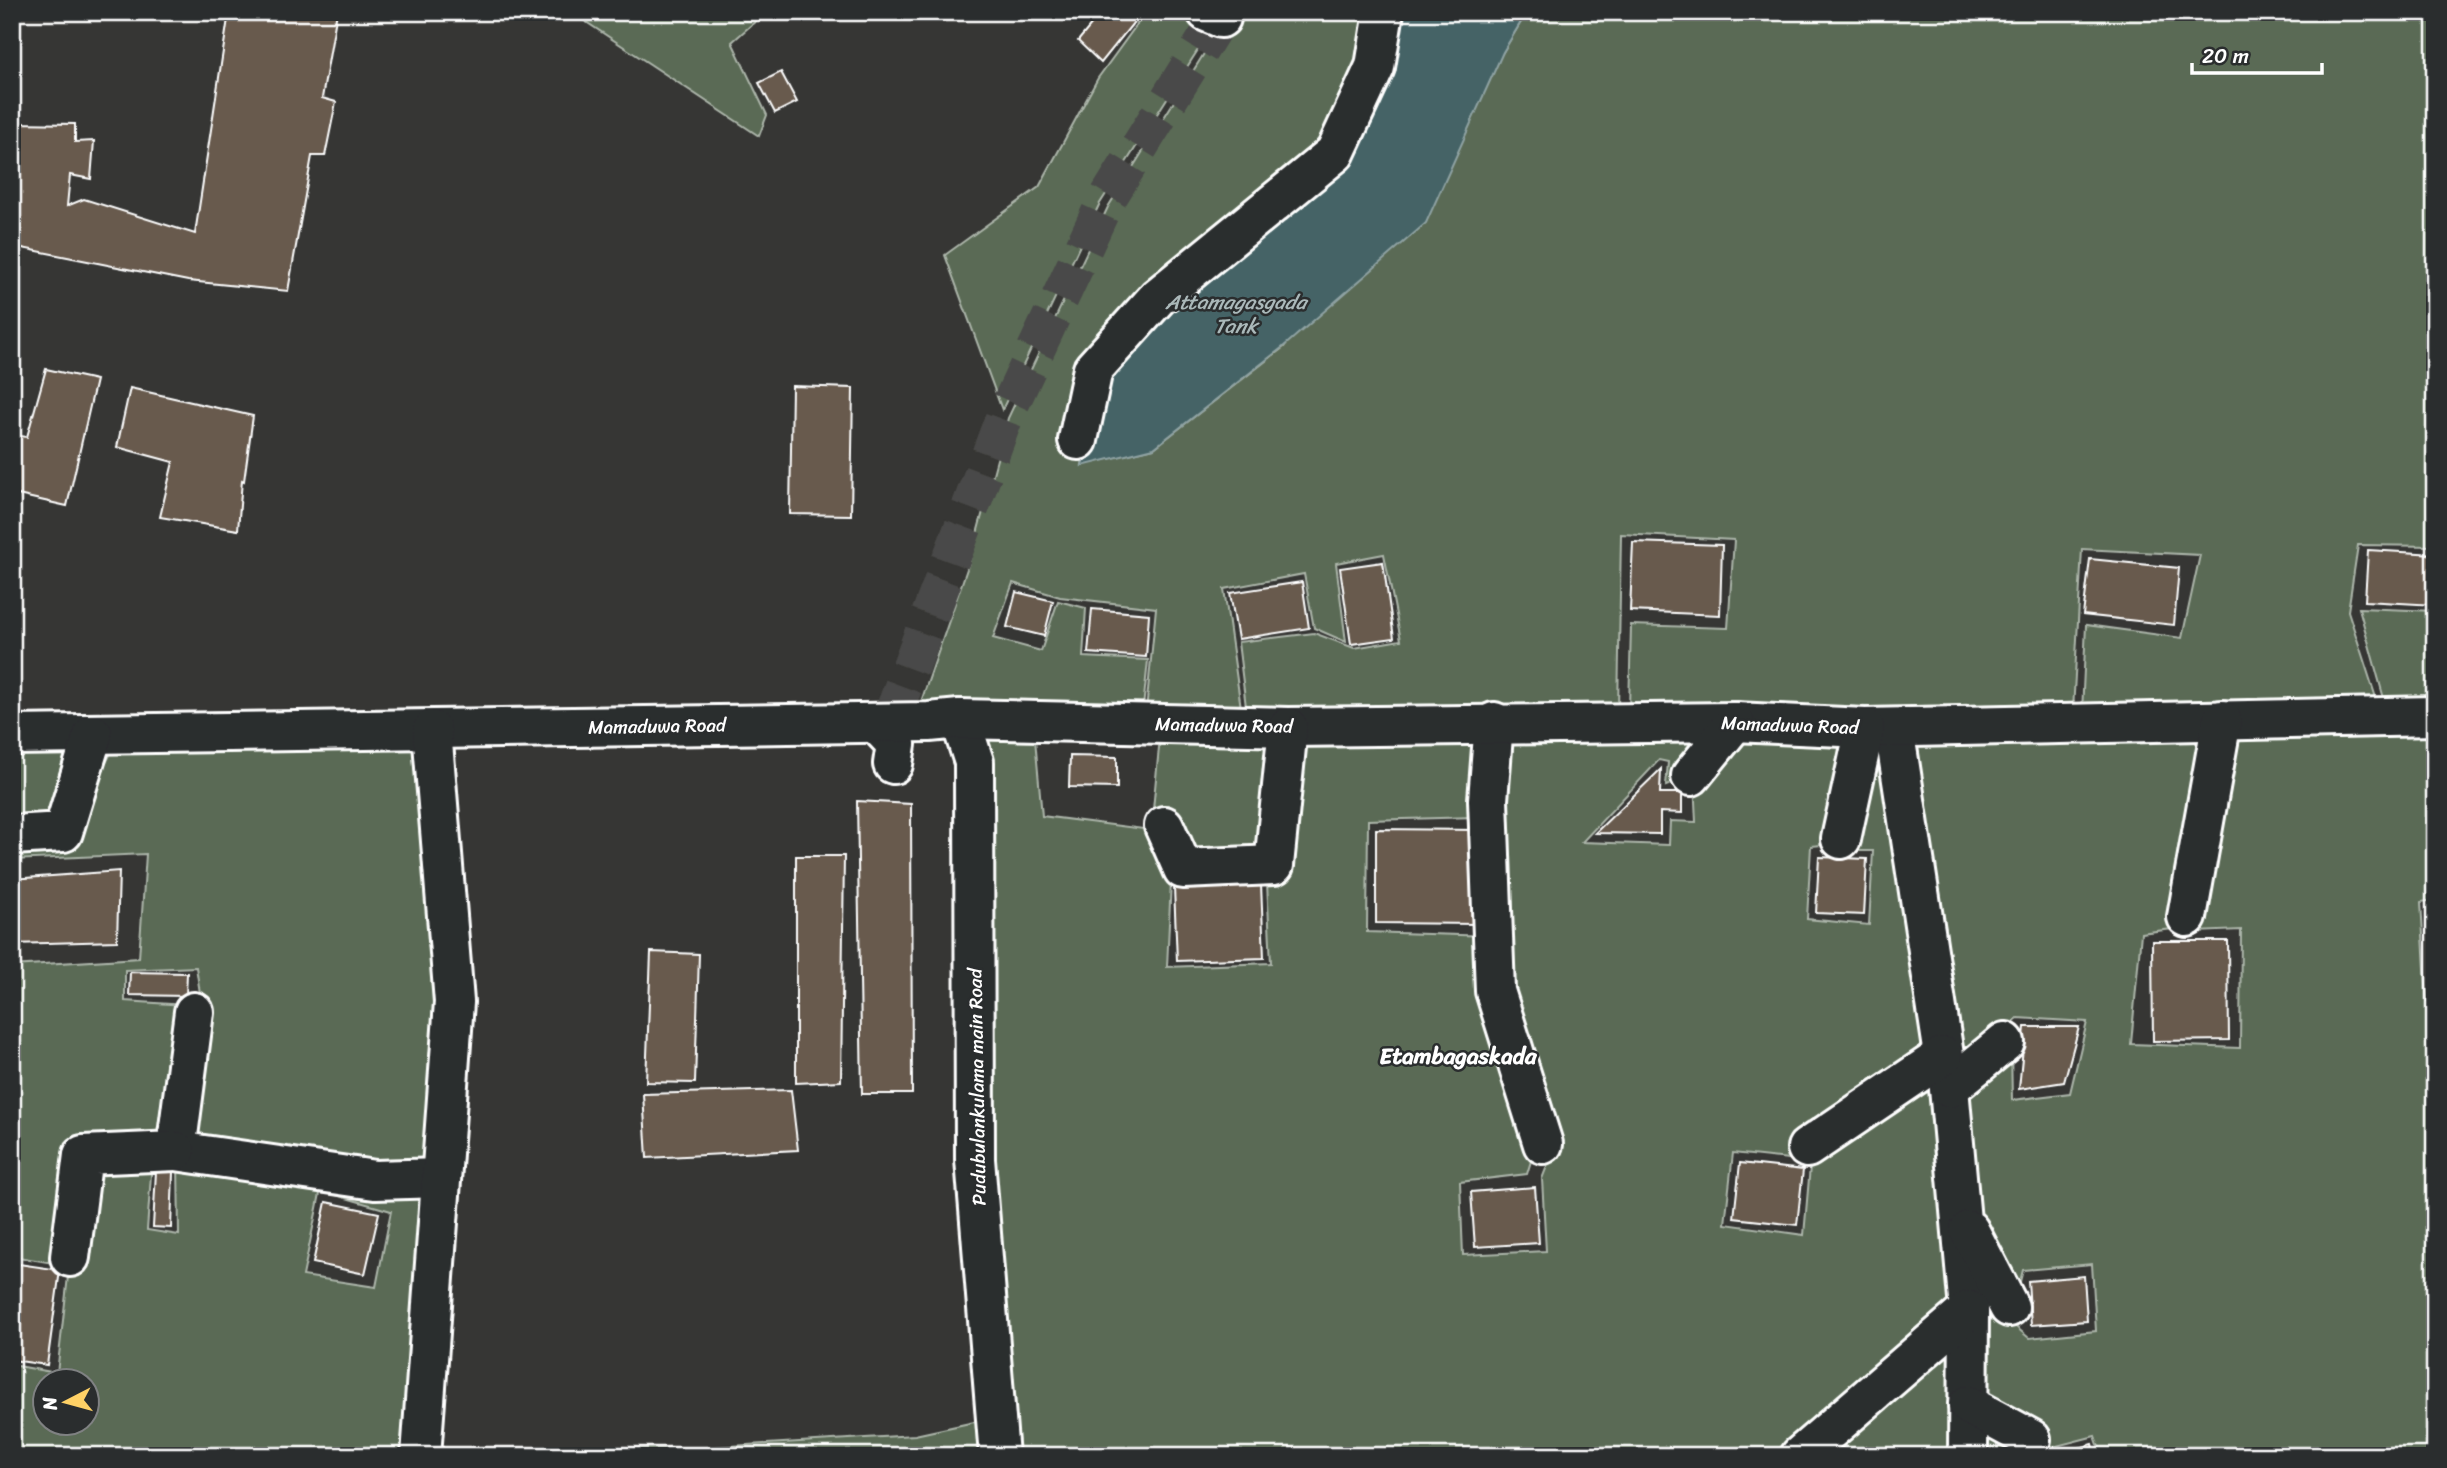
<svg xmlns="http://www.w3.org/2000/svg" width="2447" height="1468" font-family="Sriracha,sans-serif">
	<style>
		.green { fill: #5a6b55; stroke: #acb5aa; stroke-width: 2; fill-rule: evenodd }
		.water { fill: #456466; stroke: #8fa2a3; stroke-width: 2 }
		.building { fill: #675a4e; stroke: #fff; stroke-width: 2 }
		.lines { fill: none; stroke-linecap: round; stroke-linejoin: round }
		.minor-tunnel { stroke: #4a4a48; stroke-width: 38; stroke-dasharray: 38 19; stroke-linecap: butt }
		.minor-casing { stroke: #fff; stroke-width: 44 }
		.minor { stroke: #2a2d2e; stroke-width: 38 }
		.labels { text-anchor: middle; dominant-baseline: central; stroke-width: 5; stroke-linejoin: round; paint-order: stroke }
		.street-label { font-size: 19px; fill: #fff; stroke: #2a2d2e }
		.water-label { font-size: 21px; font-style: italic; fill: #abb9ba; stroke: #2a2d2e }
		.quarter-label { font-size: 23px; font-weight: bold; fill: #fff; stroke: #2a2d2e }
	</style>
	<rect width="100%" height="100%" fill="#363634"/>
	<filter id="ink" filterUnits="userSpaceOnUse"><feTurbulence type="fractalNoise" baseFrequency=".0143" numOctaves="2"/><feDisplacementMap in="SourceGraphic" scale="14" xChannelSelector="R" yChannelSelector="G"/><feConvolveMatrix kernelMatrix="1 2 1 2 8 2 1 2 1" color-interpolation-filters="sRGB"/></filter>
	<g filter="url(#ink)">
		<!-- green -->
		<g class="green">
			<polygon points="571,12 766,12 732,42 767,115 759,136"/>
			<polygon points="1146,12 1195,12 1217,20 1099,205 1002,410 945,255 1039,187 1098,78"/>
			<polygon points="1230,12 1376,12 1326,146 1086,444 1082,465 1154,448 1284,347 1503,52 1527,12 2435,12 2435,546 2358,545 2348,611 2378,704 2082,713 2086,625 2182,638 2200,555 2082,549 2073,711 1629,710 1631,625 1728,628 1734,540 1621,534 1618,712 1248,723 1238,642 1314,633 1354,648 1401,640 1384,554 1336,563 1346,642 1314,628 1304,574 1224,589 1243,722 1145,721 1156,608 1060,597 1013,583 993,638 1041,651 1058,601 1086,608 1083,657 1148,660 1142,717 914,722 970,560 1008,418 1108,207"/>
			<polygon points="2359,608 2435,611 2435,705 2386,706"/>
			<polygon points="2230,726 2435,730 2435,900 2421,902 2427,1001 2435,1002 2435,1456 2102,1456 2095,1436 2053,1447 2041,1435 1975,1397 1974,1257 2003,1316 2029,1338 2096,1331 2092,1264 2023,1270 2014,1305 1966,1210 1959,1092 2011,1048 2012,1100 2070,1093 2087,1022 2018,1018 1954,1071 1904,736 2210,733 2180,928 2141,933 2131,1044 2240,1048 2241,930 2196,932"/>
			<polygon points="987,732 1035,739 1042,816 1151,830 1160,737 1282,733 1268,858 1171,880 1167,967 1271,963 1267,883 1293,733 1487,737 1476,817 1368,820 1367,932 1490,936 1535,1148 1527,1174 1460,1182 1463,1255 1546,1251 1542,1179 1553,1151 1504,992 1499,734 1718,732 1677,782 1666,786 1668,762 1659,760 1582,842 1669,845 1670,821 1696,822 1694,780 1738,733 1855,737 1833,844 1811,846 1807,919 1869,925 1873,851 1844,851 1870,741 1889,740 1932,1048 1798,1160 1733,1153 1725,1224 1804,1235 1811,1155 1939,1071 1960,1305 1783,1456 1004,1456 974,842"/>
			<path d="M446,740L431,1167L185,1146L202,1006L196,967L125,970V1001L185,1005L169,1143L91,1163L152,1161L147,1230L179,1235L178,1160L323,1179L303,1276L376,1287L391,1211L332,1194L334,1180L431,1184L410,1456H12V1365L57,1373L68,1276L59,1264L12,1256V966L139,958L146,854L12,860V840L70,834L115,745ZM46,1380H88V1422H46Z"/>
			<polygon points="104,742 60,827 12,831 12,745"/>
			<polygon points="1963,1324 1961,1456 1811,1456"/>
			<polygon points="988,1419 992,1456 715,1456 715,1447 915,1435"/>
			<polygon points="1977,1422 2028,1456 1977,1456"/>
			<polygon points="702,1448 702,1456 500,1456 501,1449"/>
			<rect x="430" y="1449" width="61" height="7"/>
		</g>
		<!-- water -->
		<polygon class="water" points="1402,12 1527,12 1503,52 1426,223 1283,347 1154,448 1082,466 1103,369 1342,157"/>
		<!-- building -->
		<g class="building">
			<polygon points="229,12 337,12 322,98 336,102 325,156 312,156 288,291 188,281 12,246 14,123 75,124 75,142 94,141 91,179 70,175 67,206 84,199 195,234"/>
			<polygon points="1102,12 1142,12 1101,63 1078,41"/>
			<polygon points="781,72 797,102 775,113 759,83"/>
			<polygon points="46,369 96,380 67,506 18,495 12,536 12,435 27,437"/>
			<polygon points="792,386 853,388 851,515 790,514"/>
			<polygon points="130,388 253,416 244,481 242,480 238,530 160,517 173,462 117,447"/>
			<polygon points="1633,542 1722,545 1720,615 1630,611"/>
			<polygon points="2368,550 2435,554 2435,605 2365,601"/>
			<polygon points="2090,559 2179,568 2174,625 2083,615"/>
			<polygon points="1383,562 1394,638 1351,644 1340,568"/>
			<polygon points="1302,582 1309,628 1238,639 1230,593"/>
			<polygon points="1016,592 1053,601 1044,636 1007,627"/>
			<polygon points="1092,609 1149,614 1146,657 1088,653"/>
			<polygon points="1070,756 1117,757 1117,788 1069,787"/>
			<polygon points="1661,769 1660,793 1682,793 1682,813 1660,812 1660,834 1595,833"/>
			<polygon points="857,801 911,804 912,1094 862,1094"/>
			<polygon points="1376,829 1480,830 1479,924 1376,923"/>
			<polygon points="796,856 844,856 841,1081 796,1083"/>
			<polygon points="1819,857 1867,859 1864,915 1816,913"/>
			<polygon points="119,871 117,941 12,944 12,879"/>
			<polygon points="1261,884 1264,958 1177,961 1174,887"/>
			<polygon points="2152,941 2228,941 2229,1040 2153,1041"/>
			<polygon points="651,952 699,954 695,1083 646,1082"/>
			<polygon points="130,972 187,973 186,996 129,995"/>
			<polygon points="2025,1027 2079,1027 2064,1082 2019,1089"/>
			<polygon points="791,1090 798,1150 647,1158 643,1094"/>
			<polygon points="1740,1163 1803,1170 1797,1225 1734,1218"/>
			<polygon points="156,1171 173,1172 171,1228 153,1227"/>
			<polygon points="1535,1187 1539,1243 1475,1247 1471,1192"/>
			<polygon points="326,1202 379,1213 365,1274 313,1263"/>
			<polygon points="12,1263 60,1270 47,1365 12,1360"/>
			<polygon points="2084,1276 2087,1321 2031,1325 2028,1281"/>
			<polygon points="2093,1444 2096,1456 2050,1456"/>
		</g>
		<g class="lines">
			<!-- minor-tunnel -->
			<polyline class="minor-tunnel" points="890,722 1004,418 1104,204 1223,12"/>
			<!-- minor casing -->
			<g class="minor-casing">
				<g id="minor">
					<polyline points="1207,12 1221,18"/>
					<polyline points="1078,440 1093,369 1158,297 1335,153 1375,67 1384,12"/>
					<polyline points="960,719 974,762 975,1159 999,1456"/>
					<polyline points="1494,722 1488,800 1495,991 1543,1144"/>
					<polyline points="876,723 896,744 893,764"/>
					<polyline points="1894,728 1949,1088 1969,1310 1968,1456"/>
					<polyline points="12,735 929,722 960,719 1288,727 1735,722 1865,728 2435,716"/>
					<polyline points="1691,776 1735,722"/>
					<polyline points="1164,826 1183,869 1274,865 1288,727"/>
					<polyline points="12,835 63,832 93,734"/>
					<polyline points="1841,839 1865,728"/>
					<polyline points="2187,917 2222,720"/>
					<polyline points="194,1012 176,1151 375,1180 441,1178"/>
					<polyline points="1949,1088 2005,1042"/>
					<polyline points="1807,1148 1943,1056"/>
					<polyline points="1969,1230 2009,1307"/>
					<polyline points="70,1257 83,1155 176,1151"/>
					<polyline points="1968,1405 2031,1439"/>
					<polyline points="421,1456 454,1002 432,730"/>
					<polyline points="1800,1456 1969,1310"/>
				</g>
			</g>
			<!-- minor -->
			<use href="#minor" class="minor"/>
		</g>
	</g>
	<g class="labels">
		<!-- street labels -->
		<g class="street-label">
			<text transform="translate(1224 725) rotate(1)">Mamaduwa Road</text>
			<text transform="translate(1790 725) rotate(2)">Mamaduwa Road</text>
			<text transform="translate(657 726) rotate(-1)">Mamaduwa Road</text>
			<text transform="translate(977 1087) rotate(-91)">Pudubulankulama main Road</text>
		</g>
		<!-- water labels -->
		<g class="water-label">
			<text x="1236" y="302">Attamagasgada<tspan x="1236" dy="24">Tank</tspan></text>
		</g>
		<!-- quarter labels -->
		<g class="quarter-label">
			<text x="1458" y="1056">Etambagaskada</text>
		</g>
	</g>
	<!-- margin -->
	<rect width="2447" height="1468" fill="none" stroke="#2a2d2e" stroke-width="42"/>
	<rect x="21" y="21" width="2405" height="1426" fill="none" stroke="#fff" stroke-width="2.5" filter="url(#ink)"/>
	<!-- north arrow -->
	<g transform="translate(66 1402) rotate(264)"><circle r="33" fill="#2a2d2e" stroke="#7f8182" stroke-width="2"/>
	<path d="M0-5L12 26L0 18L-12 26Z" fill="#ffd166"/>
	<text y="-10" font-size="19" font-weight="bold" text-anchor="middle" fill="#ffffff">N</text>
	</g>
	<!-- scale -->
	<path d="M2192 63v10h130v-10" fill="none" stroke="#ffffff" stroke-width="3.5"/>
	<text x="2202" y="63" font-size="21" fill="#ffffff" stroke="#2a2d2e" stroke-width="5" paint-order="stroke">20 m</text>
</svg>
